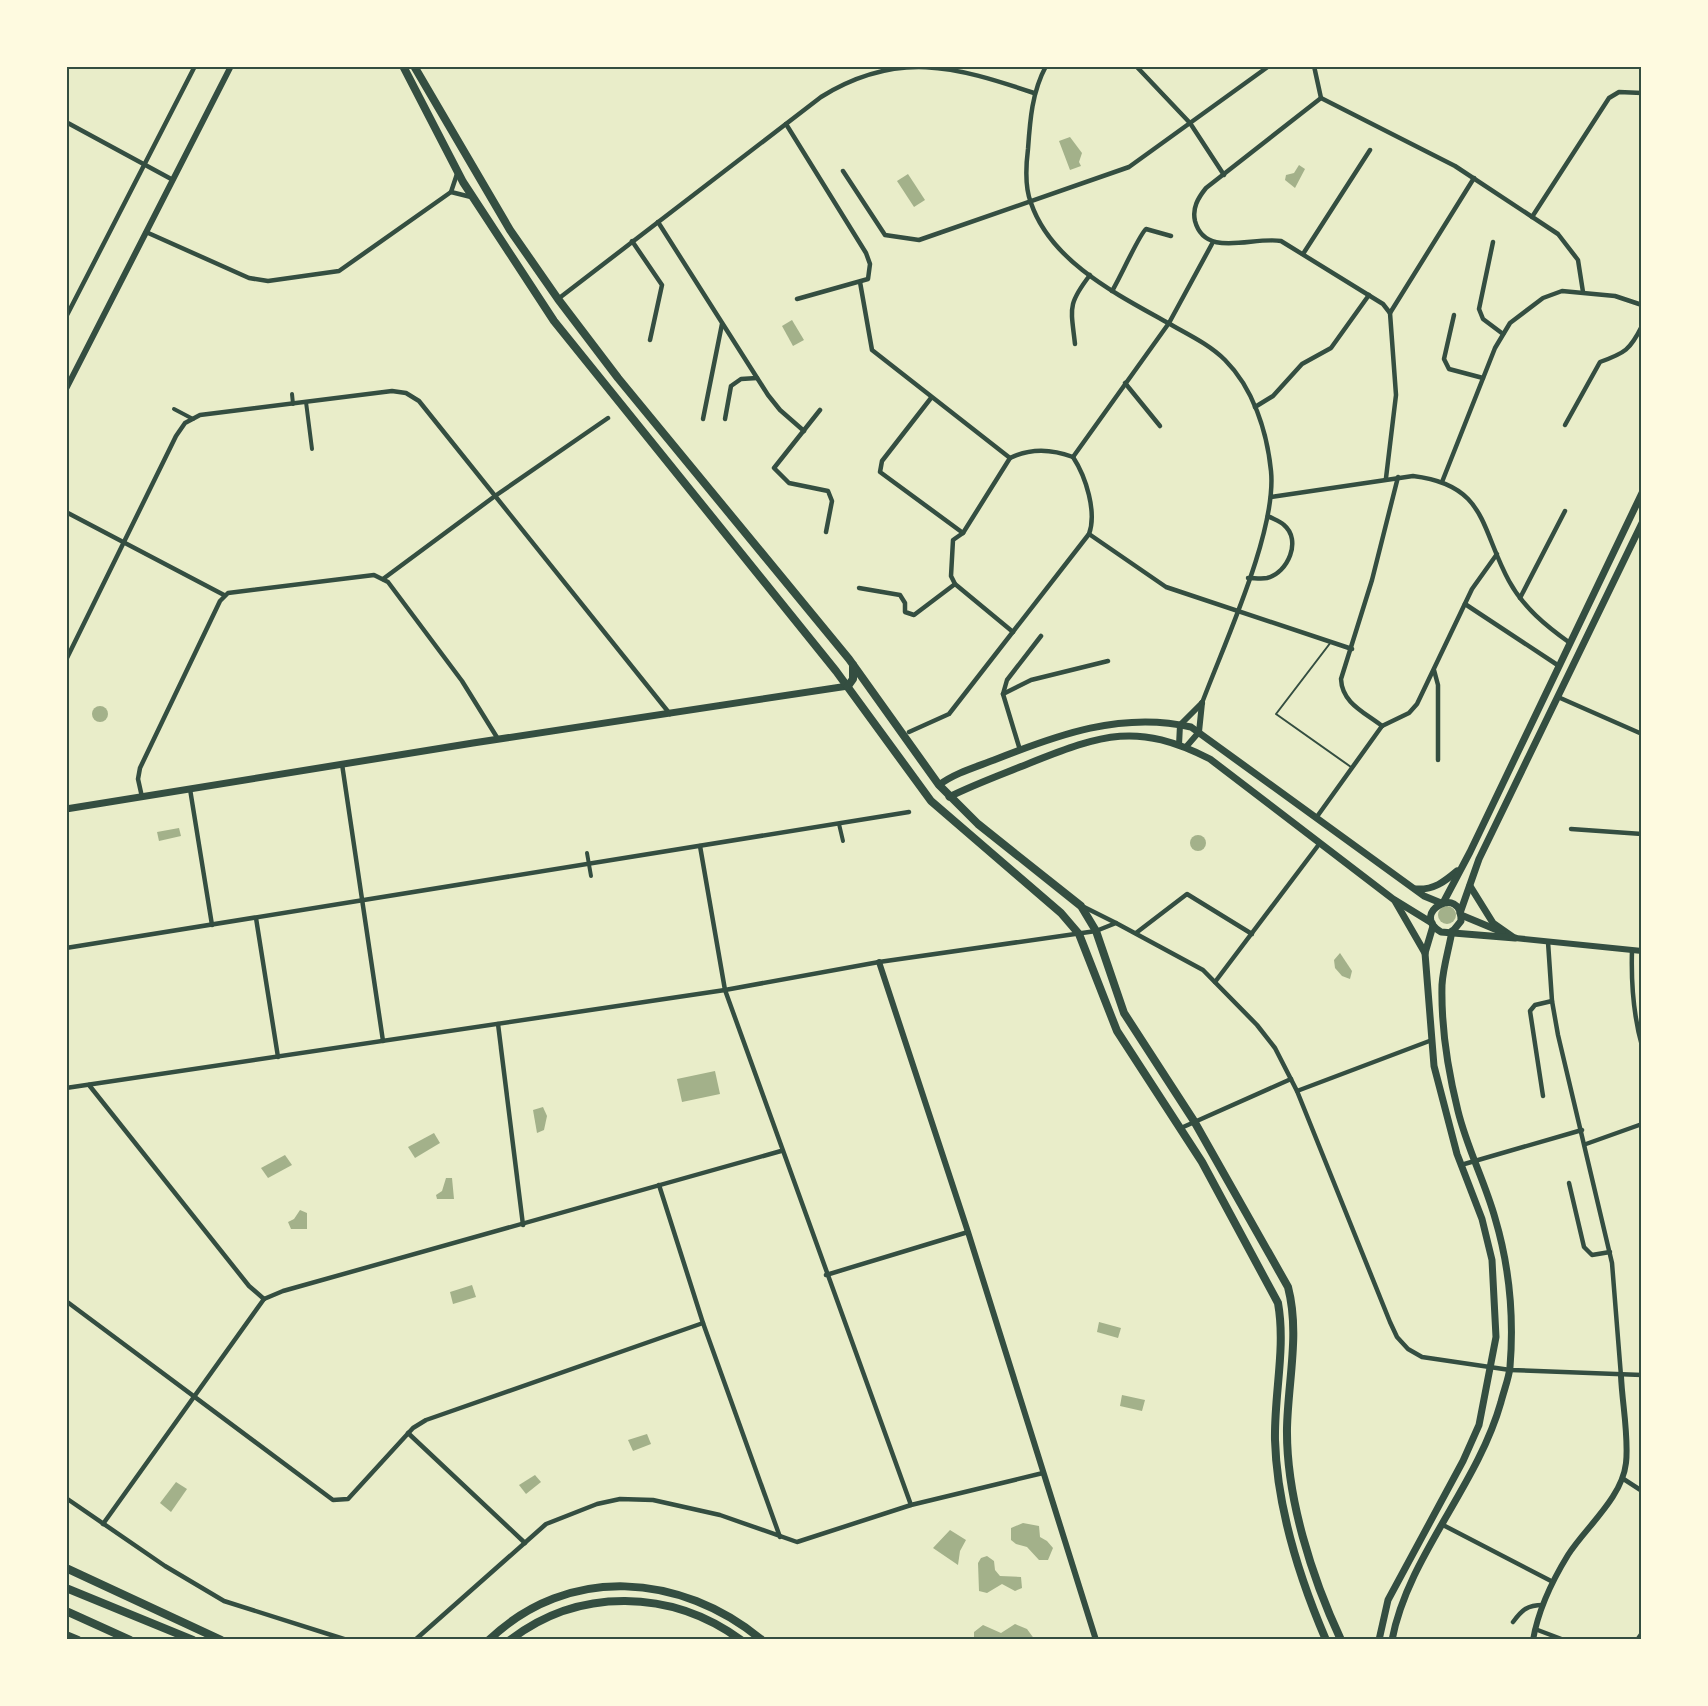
<svg xmlns="http://www.w3.org/2000/svg" width="1708" height="1706" font-family="'Work Sans',sans-serif">
	<style>
		.water { fill: #a3b18a }
		.lines { fill: none; stroke-linecap: round; stroke-linejoin: round }
		.service { stroke: #344e41; stroke-width: 2 }
		.pedestrian { stroke: #344e41; stroke-width: 4 }
		.minor { stroke: #344e41; stroke-width: 4.5 }
		.tertiary { stroke: #344e41; stroke-width: 6 }
		.secondary { stroke: #344e41; stroke-width: 7 }
		.primary { stroke: #344e41; stroke-width: 8 }
		.motorway { stroke: #344e41; stroke-width: 8 }
		.neatline { fill: none; stroke: #344e41; stroke-width: 2 }
	</style>
	<rect width="100%" height="100%" fill="#e9edc9"/>
	<!-- water -->
	<g class="water">
		<polygon points="1070,137 1082,153 1079,162 1081,166 1070,170 1059,141"/>
		<polygon points="1299,165 1305,169 1295,188 1285,180 1286,175 1294,173"/>
		<polygon points="908,174 925,200 914,207 897,181"/>
		<polygon points="792,320 804,340 793,346 782,326"/>
		<circle cx="100" cy="714" r="8"/>
		<polygon points="179,828 181,836 159,841 157,832"/>
		<circle cx="1198" cy="843" r="8"/>
		<circle cx="1447" cy="915" r="9"/>
		<polygon points="1340,953 1352,971 1350,979 1342,976 1335,968 1334,960"/>
		<polygon points="715,1071 720,1094 682,1102 677,1079"/>
		<polygon points="543,1107 547,1116 544,1130 537,1133 533,1110"/>
		<polygon points="434,1133 440,1143 415,1158 408,1147"/>
		<polygon points="285,1155 292,1165 268,1178 261,1168"/>
		<polygon points="446,1178 452,1178 454,1199 437,1199 436,1195 442,1191"/>
		<polygon points="300,1210 307,1213 307,1229 291,1229 288,1222 294,1219"/>
		<polygon points="472,1285 476,1297 453,1304 450,1292"/>
		<polygon points="1099,1322 1121,1328 1118,1338 1097,1332"/>
		<polygon points="1122,1395 1145,1400 1142,1411 1120,1406"/>
		<polygon points="647,1434 651,1444 633,1451 628,1440"/>
		<polygon points="535,1475 541,1482 526,1494 519,1485"/>
		<polygon points="176,1482 187,1489 171,1512 160,1503"/>
		<polygon points="1023,1523 1039,1526 1040,1537 1047,1541 1053,1548 1048,1560 1039,1560 1027,1547 1016,1544 1011,1540 1011,1528"/>
		<polygon points="950,1530 966,1540 960,1551 958,1565 933,1548"/>
		<polygon points="987,1556 994,1561 995,1570 1000,1576 1021,1577 1022,1588 1015,1591 1002,1584 987,1593 979,1591 978,1563 981,1558"/>
		<polygon points="1015,1624 1027,1629 1035,1640 974,1640 974,1632 983,1625 1001,1633"/>
	</g>
	<g class="lines">
		<!-- service -->
		<polyline class="service" points="1331,642 1276,714 1351,767"/>
		<!-- pedestrian -->
		<g class="pedestrian">
			<polyline points="292,394 293,404"/>
			<polyline points="306,402 312,449"/>
			<polyline points="174,409 193,419"/>
			<polyline points="839,824 843,841"/>
			<polyline points="587,853 591,876"/>
		</g>
		<!-- minor -->
		<g class="minor">
			<path d="M1046,66C1032,92 1030,120 1028,149C1026,165 1025,188 1031,203C1051,262 1118,295 1168,323C1187,334 1209,344 1225,360C1253,388 1267,431 1271,471C1277,531 1224,644 1202,703"/>
			<polyline points="1136,66 1190,123 1224,175"/>
			<polyline points="1314,66 1321,98 1455,166 1558,234 1578,260 1583,292"/>
			<path d="M1321,98L1206,188C1198,198 1192,208 1195,221C1205,259 1253,236 1281,241L1383,304L1390,313L1396,395L1386,478"/>
			<polyline points="66,122 173,180"/>
			<polyline points="786,124 866,253 870,264 868,279 797,299"/>
			<polyline points="843,171 885,235 919,240 1129,167 1269,66"/>
			<polyline points="451,192 471,197"/>
			<polyline points="1532,217 1609,98 1619,92 1642,93"/>
			<polyline points="658,222 768,395 780,410 804,431"/>
			<polyline points="146,232 249,278 268,281 339,271 451,192 457,174"/>
			<polyline points="632,241 662,285 650,340"/>
			<polyline points="1493,242 1479,309 1483,319 1503,334"/>
			<polyline points="1303,254 1370,150"/>
			<polyline points="860,282 872,350 1010,458"/>
			<path d="M1112,291C1119,280 1140,233 1146,229L1171,236"/>
			<path d="M558,299L821,97C897,50 954,66 1034,93"/>
			<polyline points="1390,313 1474,178"/>
			<polyline points="1454,315 1444,359 1449,369 1483,378"/>
			<polyline points="66,317 195,66"/>
			<path d="M1075,344C1071,308 1067,305 1090,275"/>
			<polyline points="1125,383 1160,426"/>
			<polyline points="931,398 882,461 880,472 963,533"/>
			<polyline points="1255,407 1273,396 1302,364 1331,348 1369,295"/>
			<polyline points="820,410 774,468 789,483 828,491 832,501 826,532"/>
			<polyline points="703,419 722,324"/>
			<polyline points="725,419 731,386 741,379 757,378"/>
			<path d="M1565,425L1600,362C1625,353 1630,350 1642,326"/>
			<polyline points="1073,457 1169,323 1213,242"/>
			<polyline points="1442,482 1495,348 1510,323 1543,298 1562,291 1615,296 1642,305"/>
			<path d="M1271,497L1413,476C1487,485 1480,528 1509,581C1523,607 1546,626 1570,643"/>
			<polyline points="66,512 224,595"/>
			<polyline points="1089,534 1166,587 1352,649"/>
			<path d="M1248,578C1254,578 1262,579 1267,578C1288,573 1302,540 1284,525C1280,521 1273,519 1268,516"/>
			<polyline points="383,579 495,496 608,418"/>
			<polyline points="859,588 900,595 905,603 905,612 914,615 955,584"/>
			<polyline points="1520,598 1565,511"/>
			<polyline points="1465,604 1559,666"/>
			<path d="M1013,632L955,584L951,576L953,540L963,533L1010,458C1030,448 1052,449 1073,457"/>
			<polyline points="66,660 176,436 185,423 200,415 392,391 406,393 419,401 670,714"/>
			<polyline points="1434,670 1438,685 1438,760"/>
			<polyline points="1003,694 1031,680 1108,661"/>
			<polyline points="1558,697 1642,734"/>
			<path d="M1382,726C1364,712 1342,703 1341,679L1372,580L1398,477"/>
			<polyline points="1382,726 1409,713 1417,704 1472,589 1497,554"/>
			<path d="M909,732L949,714L1089,534C1097,512 1086,477 1073,457"/>
			<polyline points="1020,750 1003,694 1007,680 1041,636"/>
			<polyline points="342,764 383,1041"/>
			<polyline points="190,789 212,925"/>
			<polyline points="142,797 138,779 140,768 220,601 228,593 374,575 388,582 462,681 498,739"/>
			<polyline points="1316,818 1382,726"/>
			<polyline points="1571,829 1642,834"/>
			<polyline points="700,846 725,990 911,1505"/>
			<polyline points="1084,907 1116,923"/>
			<polyline points="256,918 278,1057"/>
			<polyline points="1136,933 1187,894 1252,934"/>
			<polyline points="1548,942 1552,1001 1558,1035 1612,1263 1621,1376"/>
			<polyline points="66,948 909,812"/>
			<path d="M1632,950C1631,983 1633,1014 1642,1046"/>
			<polyline points="1215,982 1320,843"/>
			<polyline points="498,1024 523,1225"/>
			<polyline points="89,1085 249,1286 264,1299"/>
			<polyline points="66,1088 725,990 879,962 1096,931 1116,923 1203,970 1257,1025 1275,1048 1297,1091 1390,1322 1397,1337 1408,1349 1422,1357 1510,1370 1642,1375"/>
			<polyline points="1297,1091 1432,1040"/>
			<polyline points="1543,1096 1530,1011 1535,1005 1552,1001"/>
			<polyline points="1181,1128 1291,1079"/>
			<polyline points="1586,1144 1642,1124"/>
			<polyline points="1461,1165 1582,1130"/>
			<polyline points="1569,1183 1584,1247 1592,1255 1610,1252"/>
			<polyline points="659,1185 703,1323 780,1537"/>
			<polyline points="826,1275 968,1232"/>
			<polyline points="264,1299 283,1291 781,1151"/>
			<polyline points="66,1301 333,1500 348,1499 413,1428 426,1420 703,1323"/>
			<polyline points="408,1433 525,1543"/>
			<polyline points="1622,1478 1642,1491"/>
			<polyline points="66,1498 165,1566 224,1601 347,1640"/>
			<polyline points="103,1524 264,1299"/>
			<polyline points="1443,1525 1553,1582"/>
			<path d="M1513,1622C1522,1610 1527,1605 1543,1605"/>
			<polyline points="1535,1629 1564,1640"/>
			<polyline points="415,1640 546,1524 597,1504 620,1499 653,1500 720,1515 797,1542 911,1505 1043,1473"/>
			<polyline points="1637,1640 1642,1633"/>
		</g>
		<!-- tertiary -->
		<g class="tertiary">
			<polyline points="66,389 231,66"/>
			<polyline points="1179,745 1180,725 1202,703"/>
			<polyline points="1186,747 1199,732 1202,703"/>
			<polyline points="1515,938 1642,951"/>
			<polyline points="879,962 968,1232 1096,1640"/>
			<path d="M1533,1640C1538,1611 1552,1581 1568,1555C1586,1527 1622,1498 1626,1463C1629,1437 1622,1402 1621,1376"/>
		</g>
		<!-- secondary -->
		<g class="secondary">
			<path d="M939,785C955,773 976,767 994,760C1057,735 1122,711 1191,727L1424,896L1441,903"/>
			<path d="M949,797C975,784 1003,774 1030,763C1103,734 1137,722 1210,759L1393,899L1432,923"/>
			<polyline points="66,809 473,743 848,686"/>
			<polyline points="1470,886 1493,923 1513,937"/>
			<path d="M1416,889C1434,890 1444,882 1457,871"/>
			<polyline points="1395,901 1425,953"/>
			<polyline points="1443,903 1470,852 1642,493"/>
			<polyline points="1460,913 1479,859 1642,523"/>
			<polyline points="1461,915 1502,932"/>
			<path d="M1453,931L1461,921C1463,883 1408,913 1441,932L1515,938"/>
			<polyline points="1379,1640 1388,1600 1463,1461 1479,1425 1496,1337 1492,1260 1482,1219 1457,1154 1434,1066 1425,953 1433,926"/>
			<path d="M1392,1640C1408,1556 1477,1487 1501,1402C1504,1390 1509,1378 1510,1367C1514,1318 1509,1265 1495,1218C1485,1182 1467,1148 1458,1111C1448,1071 1441,1026 1442,985C1443,967 1449,949 1452,931"/>
		</g>
		<!-- primary -->
		<g class="primary">
			<path d="M403,66L463,182L554,321L836,671L931,801L1061,913L1079,934L1117,1031L1202,1162L1278,1303C1286,1348 1274,1394 1275,1440C1277,1509 1299,1577 1326,1640"/>
			<path d="M414,66L510,230L558,299L618,378L849,659L939,785L978,824L1081,906L1096,931L1124,1013L1194,1121L1288,1287C1300,1333 1288,1381 1287,1428C1286,1497 1312,1578 1341,1640"/>
			<polyline points="848,686 853,679 853,665"/>
		</g>
		<!-- motorway -->
		<g class="motorway">
			<polyline points="66,1568 221,1640"/>
			<polyline points="66,1588 193,1640"/>
			<polyline points="66,1611 130,1640"/>
			<polyline points="66,1635 78,1640"/>
			<path d="M489,1640C568,1564 681,1573 762,1640"/>
			<path d="M510,1640C579,1587 671,1589 741,1640"/>
		</g>
	</g>
	<!-- border -->
	<rect width="1708" height="1706" fill="none" stroke="#fefae0" stroke-width="135"/>
	<rect x="68" y="68" width="1572" height="1570" class="neatline"/>
</svg>
